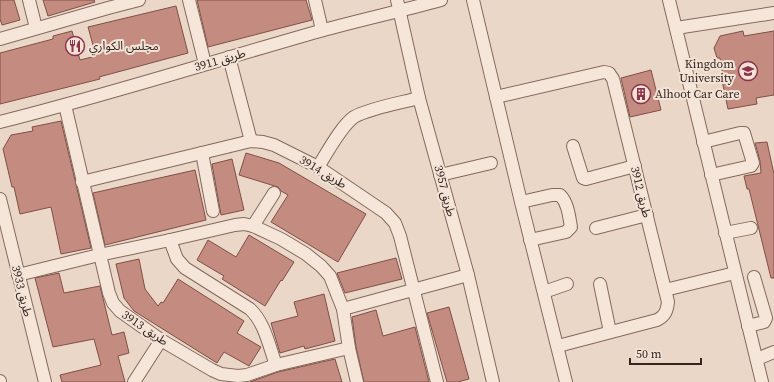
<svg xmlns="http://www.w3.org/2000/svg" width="774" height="382" font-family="'Source Serif 4','Noto Sans Arabic',serif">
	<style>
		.building { fill: #c48c81; stroke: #804f46 }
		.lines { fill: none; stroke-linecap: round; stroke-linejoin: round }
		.minor-casing { stroke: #84695e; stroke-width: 14 }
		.minor { stroke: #f5e6d9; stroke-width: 12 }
		.labels { text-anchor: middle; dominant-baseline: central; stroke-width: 4; stroke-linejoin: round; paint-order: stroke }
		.poi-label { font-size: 12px; fill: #352520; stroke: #f2e3d6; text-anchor: start }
		.street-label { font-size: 12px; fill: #352520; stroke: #f2e3d6 }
	</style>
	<rect width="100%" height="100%" fill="#ead7c7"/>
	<!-- building -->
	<g class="building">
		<polygon points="0,0 14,0 20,20 2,25 0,19"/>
		<polygon points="43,0 94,0 95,2 48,16"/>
		<polygon points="197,0 306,0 312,20 208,47"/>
		<polygon points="176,6 188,53 99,77 100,79 0,104 0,53 53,39 53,36 72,31 80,60 96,56 88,27"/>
		<polygon points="743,31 744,36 774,31 774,95 756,98 757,104 728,109 721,76 723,75 720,58 717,58 714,48 720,36"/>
		<polygon points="651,70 661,110 630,117 621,78"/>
		<polygon points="61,121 91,248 61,254 51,207 20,214 14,187 12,187 3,149 11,135 33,131 32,127"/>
		<polygon points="767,142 774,174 774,278 771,278 749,189 747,189 744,176 761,173 760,161 755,143"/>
		<polygon points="246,153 279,163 366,214 338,262 271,222 288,195 281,191 278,187 239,175"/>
		<polygon points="232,159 244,210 221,215 212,164"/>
		<polygon points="195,170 206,220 105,245 93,193"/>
		<polygon points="249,235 294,262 282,281 281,280 265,306 222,279 224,276 197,260 208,240 236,257"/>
		<polygon points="396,258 402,279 345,293 337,273"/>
		<polygon points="139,259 145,289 158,306 161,302 163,303 178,279 244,321 237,333 261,347 249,366 224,352 217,363 134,311 124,298 116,264"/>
		<polygon points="59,273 64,293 100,286 112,335 124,332 129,353 118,356 125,382 62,382 60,375 101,365 94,339 53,347 35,278"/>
		<polygon points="324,294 335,341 305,349 304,346 280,353 271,323 298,316 294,302"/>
		<polygon points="449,307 469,379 458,382 447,382 427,313"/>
		<polygon points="376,310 383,336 415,327 429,382 364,382 356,347 352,317"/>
		<polygon points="335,359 342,382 250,382 278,372"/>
	</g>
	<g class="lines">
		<!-- minor casing -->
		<g class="minor-casing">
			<g id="minor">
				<polyline points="29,0 36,28"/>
				<polyline points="189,0 205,64"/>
				<polyline points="315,0 322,30"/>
				<polyline points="397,0 419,98 468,275 493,382"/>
				<polyline points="473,0 521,202 566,382"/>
				<polyline points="669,0 762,382"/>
				<polyline points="676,28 774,13"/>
				<polyline points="0,39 108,8 139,0"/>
				<polyline points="229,57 251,141"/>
				<path d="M496,97L604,72L609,73L613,79L668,302C667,311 665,316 657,320L558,346"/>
				<polyline points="65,105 109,293 113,303 120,311 161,340 212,370 221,374 238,376 247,375 276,365 349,348"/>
				<path d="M0,122C108,95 214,61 320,31C360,20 401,11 441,0"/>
				<polyline points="703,142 740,133 744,133 753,163 751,166 711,175"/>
				<polyline points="573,146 583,178 586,179 635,166"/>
				<polyline points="202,153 213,211"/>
				<path d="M318,167C327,153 341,126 354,117C370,108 400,103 419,98"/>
				<polyline points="440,175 491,163"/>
				<polyline points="82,182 251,141 263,142 274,145 318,167 386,213 395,223 400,236 437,382"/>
				<polyline points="0,199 45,382"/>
				<path d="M521,202L552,195H560C568,203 569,216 571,227L566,232L530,240"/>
				<polyline points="253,226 274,193"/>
				<polyline points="596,228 647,215"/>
				<polyline points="725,233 751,228"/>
				<path d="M170,240L177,259L185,268L250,309C265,323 269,346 276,365"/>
				<polyline points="18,275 99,255 170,240 235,225 244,224 253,226 281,239 306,254 321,266 330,276 343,309 349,348 357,382"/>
				<polyline points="600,284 610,332"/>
				<polyline points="665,290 735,273"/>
				<polyline points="544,292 567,284"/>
				<polyline points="343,309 468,275"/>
				<polyline points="748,326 764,322 766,318 754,277"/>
				<polyline points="757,359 774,352"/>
				<polyline points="0,381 0,382"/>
				<polyline points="134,382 161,340"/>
			</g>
		</g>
		<!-- minor -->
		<use href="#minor" class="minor"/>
	</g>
	<!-- icons -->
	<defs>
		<g id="restaurant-ring" transform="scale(1)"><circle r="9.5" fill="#f2e3d6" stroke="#8d344b" stroke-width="1.5"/><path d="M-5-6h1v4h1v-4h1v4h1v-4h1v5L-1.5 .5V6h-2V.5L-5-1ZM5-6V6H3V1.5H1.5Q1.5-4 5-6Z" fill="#8d344b"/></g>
		<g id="university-ring" transform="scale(1)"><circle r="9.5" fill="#f2e3d6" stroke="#8d344b" stroke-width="1.5"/><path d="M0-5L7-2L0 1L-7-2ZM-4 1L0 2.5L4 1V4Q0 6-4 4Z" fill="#8d344b"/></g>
		<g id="building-ring" transform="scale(1)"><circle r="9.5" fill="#f2e3d6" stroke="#8d344b" stroke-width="1.5"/><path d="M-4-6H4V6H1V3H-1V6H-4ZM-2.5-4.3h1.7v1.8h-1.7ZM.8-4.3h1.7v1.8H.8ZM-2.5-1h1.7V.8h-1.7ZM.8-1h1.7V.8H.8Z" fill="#8d344b"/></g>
	</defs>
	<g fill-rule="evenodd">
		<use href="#restaurant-ring" x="75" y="46"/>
		<use href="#university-ring" x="748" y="71"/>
		<use href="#building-ring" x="641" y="94"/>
	</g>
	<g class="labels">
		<!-- poi labels -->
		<g class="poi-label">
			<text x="89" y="46">مجلس الكواري</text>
			<text x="734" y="64" text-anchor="end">Kingdom<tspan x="734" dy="14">University</tspan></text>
			<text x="655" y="94">Alhoot Car Care</text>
		</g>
		<!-- street labels -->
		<g class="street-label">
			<text transform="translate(220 60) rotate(-16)">طريق 3911</text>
			<text transform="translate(323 172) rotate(31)">طريق 3914</text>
			<text transform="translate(445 191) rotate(75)">طريق 3957</text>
			<text transform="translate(641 192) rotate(76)">طريق 3912</text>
			<text transform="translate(22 291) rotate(76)">طريق 3933</text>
			<text transform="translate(145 328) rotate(34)">طريق 3913</text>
		</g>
	</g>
	<!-- scale -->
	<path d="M630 358v6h71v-6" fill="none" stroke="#352520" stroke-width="2"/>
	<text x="636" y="358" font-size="12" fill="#352520" stroke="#f2e3d6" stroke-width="3" paint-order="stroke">50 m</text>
</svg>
